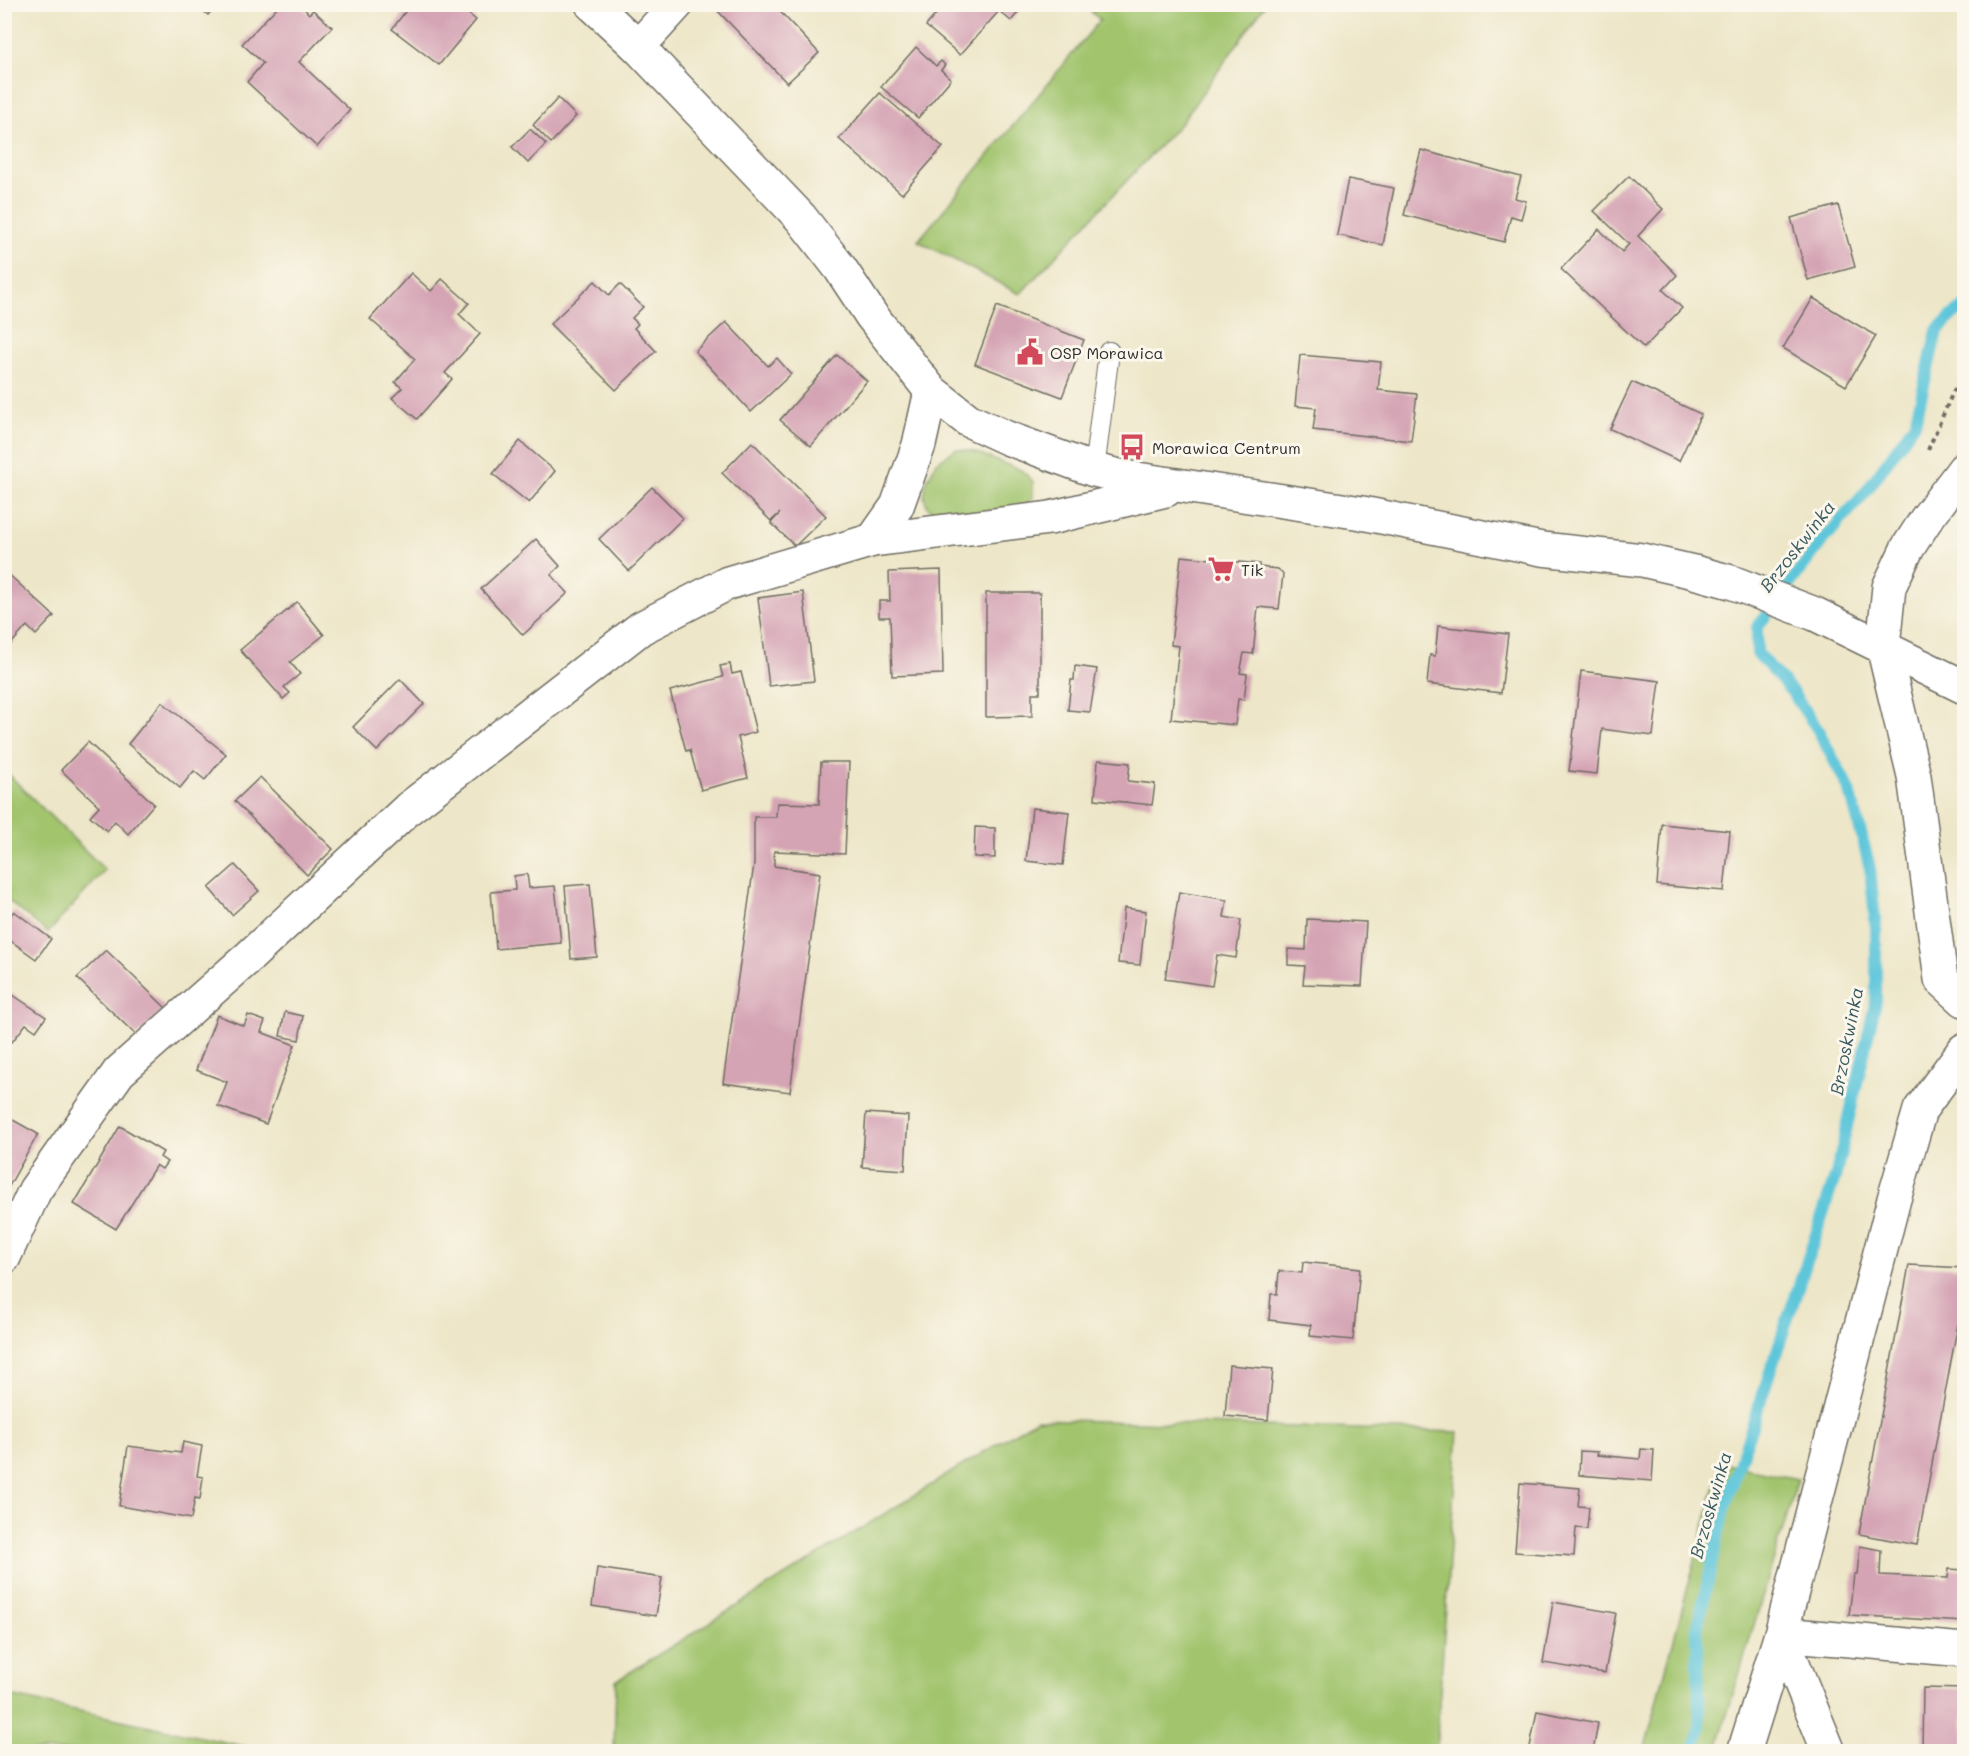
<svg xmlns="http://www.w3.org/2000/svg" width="1969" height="1756" font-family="Mali,sans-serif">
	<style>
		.green { fill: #a1c46d; stroke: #66784c; stroke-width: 1.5 }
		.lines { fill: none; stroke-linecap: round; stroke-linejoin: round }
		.stream { stroke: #5ec6da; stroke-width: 12 }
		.building { fill: #d4a3b4 }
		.service-casing { stroke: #6f6c62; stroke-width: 22 }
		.minor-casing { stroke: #6f6c62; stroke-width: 36 }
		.tertiary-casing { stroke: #6f6c62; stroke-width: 36 }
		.path { stroke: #6f6c62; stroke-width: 4; stroke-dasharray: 4.5 4.5; stroke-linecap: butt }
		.service { stroke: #fff; stroke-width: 20 }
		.minor { stroke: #fff; stroke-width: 33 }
		.tertiary { stroke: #fff; stroke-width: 33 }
		.labels { text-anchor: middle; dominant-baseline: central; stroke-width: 6; stroke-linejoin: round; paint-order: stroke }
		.poi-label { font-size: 16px; fill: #2b2b2b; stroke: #fbf7ec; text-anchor: start }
		.water-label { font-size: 18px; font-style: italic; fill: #3a5a60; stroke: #fbf7ec }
	</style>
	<rect width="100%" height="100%" fill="#fbf7ec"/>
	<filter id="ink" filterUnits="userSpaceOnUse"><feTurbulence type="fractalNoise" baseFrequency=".0167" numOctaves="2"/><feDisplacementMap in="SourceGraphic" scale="12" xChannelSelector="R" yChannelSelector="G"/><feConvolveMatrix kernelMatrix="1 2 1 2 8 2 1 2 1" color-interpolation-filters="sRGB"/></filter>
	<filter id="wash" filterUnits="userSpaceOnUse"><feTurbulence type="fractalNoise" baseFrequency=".008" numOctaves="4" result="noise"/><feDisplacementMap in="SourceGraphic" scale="24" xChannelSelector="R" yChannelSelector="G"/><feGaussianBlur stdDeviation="1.35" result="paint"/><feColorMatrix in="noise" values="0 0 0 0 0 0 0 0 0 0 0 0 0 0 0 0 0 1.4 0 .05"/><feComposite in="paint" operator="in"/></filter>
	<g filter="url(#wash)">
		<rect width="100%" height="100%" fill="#ede6c8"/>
		<!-- green -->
		<g class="green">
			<polygon points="1084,5 1265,5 1181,123 1020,294 918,241 1100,20"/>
			<polygon points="956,449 972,451 1023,471 1033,482 1033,498 1022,508 946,519 928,508 924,497 926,482 937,462"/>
			<polygon points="5,771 105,870 48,933 5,898"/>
			<polygon points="1037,1419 1458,1432 1436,1751 614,1751 616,1681"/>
			<polygon points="1721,1463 1798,1479 1716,1751 1644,1751"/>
			<polygon points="5,1695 266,1751 5,1751"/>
		</g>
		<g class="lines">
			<!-- stream -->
			<polyline class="stream" points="1693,1752 1700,1730 1697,1629 1724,1510 1836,1174 1876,1001 1876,929 1870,868 1850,791 1818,730 1792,692 1757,653 1757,627 1820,544 1865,493 1915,423 1937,331 1952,316 1964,307"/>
		</g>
		<g id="blocks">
			<!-- building -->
			<g class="building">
				<polygon points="195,4 217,4 208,15"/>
				<polygon points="280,4 300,4 309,14 313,10 332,27 299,62 350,110 317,147 247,82 263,63 242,44"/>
				<polygon points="411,4 456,4 476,20 439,65 392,29"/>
				<polygon points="721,4 773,4 819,53 787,83 716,9"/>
				<polygon points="945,4 1025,4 1011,21 999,11 960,55 926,26"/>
				<polygon points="916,47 936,66 941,61 945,65 941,70 951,79 918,118 881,87"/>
				<polygon points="880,93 943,147 902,194 839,139"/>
				<polygon points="558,98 576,116 551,143 533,125"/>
				<polygon points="530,129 546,144 528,163 512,147"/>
				<polygon points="1421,150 1521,177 1515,198 1526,201 1521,219 1511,216 1504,242 1404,215"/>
				<polygon points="1629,176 1663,209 1638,236 1677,275 1663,290 1682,308 1644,348 1561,269 1599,229 1622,252 1629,244 1594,211"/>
				<polygon points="1348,179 1394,188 1383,245 1337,235"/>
				<polygon points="1838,205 1855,267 1808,280 1791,218"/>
				<polygon points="411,273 431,291 442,279 469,303 459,314 480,334 445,373 452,379 417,419 392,398 402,388 395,382 415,359 370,319"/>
				<polygon points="595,281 609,295 620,284 643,307 632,318 638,324 634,328 656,351 616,390 550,324"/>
				<polygon points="1813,298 1876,336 1846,386 1783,348"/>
				<polygon points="997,306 1084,340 1062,397 975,364"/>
				<polygon points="726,322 768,366 777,358 791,374 751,412 695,351"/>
				<polygon points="837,355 867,381 811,446 780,420"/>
				<polygon points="1300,355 1381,362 1378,390 1417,394 1411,441 1313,430 1316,408 1295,406"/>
				<polygon points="1632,382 1701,414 1679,461 1610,429"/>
				<polygon points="520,441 555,471 529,503 493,474"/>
				<polygon points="752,442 826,516 795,546 771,523 780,513 771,521 722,473"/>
				<polygon points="652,487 683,518 629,571 599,539"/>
				<polygon points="536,539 560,566 551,575 568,593 523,635 481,589"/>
				<polygon points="1181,556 1259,564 1259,567 1278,569 1283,574 1279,609 1258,607 1253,654 1244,653 1240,673 1247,674 1244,700 1238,699 1235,725 1171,719 1179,646 1171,645"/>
				<polygon points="4,570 54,616 36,635 27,626 10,645 4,639"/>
				<polygon points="941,570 943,674 892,676 890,617 879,617 879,601 890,601 889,572"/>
				<polygon points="803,592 814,681 769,686 758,598"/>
				<polygon points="986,593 1040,593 1040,693 1032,693 1032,716 986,717"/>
				<polygon points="297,602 324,635 290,662 300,674 284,687 290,693 283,699 240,650"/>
				<polygon points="1438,626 1508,634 1501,693 1427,684 1430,655 1435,656"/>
				<polygon points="730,664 732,674 741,672 756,732 738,737 748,778 701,790 690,750 686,751 670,691 723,677 720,666"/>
				<polygon points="1075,666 1097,669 1090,712 1068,710 1071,680 1074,680"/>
				<polygon points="1581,671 1660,681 1653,736 1602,729 1597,774 1569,771"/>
				<polygon points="400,679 424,704 377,751 353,727"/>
				<polygon points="162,702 226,754 205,780 194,771 180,788 128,744"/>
				<polygon points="88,742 154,804 128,834 115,821 107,831 90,816 99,806 61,770"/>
				<polygon points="1098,760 1130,763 1128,781 1155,784 1152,805 1095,799"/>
				<polygon points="821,762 849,762 845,854 774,851 774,866 820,873 790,1092 723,1083 754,864 754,817 776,817 777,803 819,804"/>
				<polygon points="260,777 333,849 307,875 235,801"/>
				<polygon points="1032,808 1069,812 1063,865 1026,861"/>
				<polygon points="1662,824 1730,831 1724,891 1657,885"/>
				<polygon points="975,827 995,828 995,858 974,857"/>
				<polygon points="235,865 259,891 232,915 209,888"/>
				<polygon points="527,874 529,888 555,886 561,943 496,949 491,892 515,890 514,876"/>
				<polygon points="590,884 597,957 571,959 565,886"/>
				<polygon points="1179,892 1227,900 1224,917 1241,920 1236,958 1217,955 1212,986 1165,979"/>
				<polygon points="1124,908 1146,911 1140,965 1118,963"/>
				<polygon points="14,911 51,939 36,959 4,936 4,923"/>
				<polygon points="1307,919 1366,922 1362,986 1303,984 1305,966 1288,965 1288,949 1306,950"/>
				<polygon points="106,950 166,1008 137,1036 77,978"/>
				<polygon points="4,989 46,1017 36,1031 26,1024 12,1042 4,1037"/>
				<polygon points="285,1012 303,1016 299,1040 280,1036"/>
				<polygon points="217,1015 244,1026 248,1015 265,1021 261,1032 295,1045 266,1124 218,1106 227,1082 196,1070"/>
				<polygon points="866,1113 908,1116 905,1170 862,1167"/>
				<polygon points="4,1115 38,1134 4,1195"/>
				<polygon points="120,1126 163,1152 160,1157 167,1162 162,1169 156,1165 116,1229 74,1204"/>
				<polygon points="1303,1262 1360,1268 1353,1340 1310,1336 1311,1325 1269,1320 1271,1294 1277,1294 1279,1271 1302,1273"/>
				<polygon points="1909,1265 1964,1268 1964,1291 1917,1545 1859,1534"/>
				<polygon points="1229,1365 1273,1369 1268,1420 1225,1416"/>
				<polygon points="183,1442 202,1446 197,1476 203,1477 200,1499 195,1498 191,1519 119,1506 128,1446 181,1453"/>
				<polygon points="1641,1449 1654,1450 1652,1481 1579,1475 1580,1451 1598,1452 1597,1455 1640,1459"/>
				<polygon points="1520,1483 1580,1488 1578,1506 1589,1507 1587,1529 1576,1528 1574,1556 1515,1552"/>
				<polygon points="1860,1546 1881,1550 1880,1575 1948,1578 1949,1569 1964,1570 1964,1622 1849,1615 1854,1574 1857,1574"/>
				<polygon points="597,1568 662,1578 656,1616 592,1606"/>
				<polygon points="1553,1602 1616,1613 1605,1673 1543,1663"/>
				<polygon points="1923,1688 1964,1689 1964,1752 1922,1752"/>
				<polygon points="1537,1711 1598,1723 1593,1752 1529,1752"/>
			</g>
		</g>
	</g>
	<g filter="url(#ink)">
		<use href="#blocks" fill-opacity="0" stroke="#6f6c62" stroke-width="1.5"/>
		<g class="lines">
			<!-- service casing -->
			<g class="service-casing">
				<polyline id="service" points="1094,470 1109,352"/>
			</g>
			<!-- minor casing -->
			<g class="minor-casing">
				<g id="minor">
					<polyline points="592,4 638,47 801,218 840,268 871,315 931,391 968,420 1007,438 1094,470 1124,477 1362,513 1542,549 1642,560 1694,572 1731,582 1815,614 1964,687"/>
					<polyline points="638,47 677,4"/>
					<polyline points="1964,469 1927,518 1907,549 1889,587 1883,646 1914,776 1941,979 1964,1000"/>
					<polyline points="873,540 897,506 919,445 931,391"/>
					<polyline points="4,1257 35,1190 119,1072 250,956 409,808 641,628 728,583 873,540 1050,518 1166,490"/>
					<polyline points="1829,1752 1781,1634 1964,1650"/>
				</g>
			</g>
			<!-- tertiary casing -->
			<g class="tertiary-casing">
				<polyline id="tertiary" points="1744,1752 1781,1634 1894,1199 1920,1110 1964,1050"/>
			</g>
			<!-- path -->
			<polyline class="path" points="1928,450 1953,392 1964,373"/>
			<!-- service -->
			<use href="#service" class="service"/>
			<!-- minor -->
			<use href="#minor" class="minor"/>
			<!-- tertiary -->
			<use href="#tertiary" class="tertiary"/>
		</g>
	</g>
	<!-- icons -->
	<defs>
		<g id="civic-bare" transform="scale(2.07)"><path d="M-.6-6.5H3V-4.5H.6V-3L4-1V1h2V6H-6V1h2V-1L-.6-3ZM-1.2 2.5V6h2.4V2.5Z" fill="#d1495b" stroke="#fbf7ec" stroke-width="2.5" paint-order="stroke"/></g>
		<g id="bus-bare" transform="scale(2.07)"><path d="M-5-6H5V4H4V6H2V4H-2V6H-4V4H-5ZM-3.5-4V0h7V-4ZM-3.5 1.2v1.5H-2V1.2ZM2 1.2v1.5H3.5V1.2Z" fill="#d1495b" stroke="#fbf7ec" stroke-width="2.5" paint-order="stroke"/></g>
		<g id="supermarket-bare" transform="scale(2.07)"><path d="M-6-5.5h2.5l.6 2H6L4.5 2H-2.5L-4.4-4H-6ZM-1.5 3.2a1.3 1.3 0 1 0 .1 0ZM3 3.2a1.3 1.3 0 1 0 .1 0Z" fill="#d1495b" stroke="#fbf7ec" stroke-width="2.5" paint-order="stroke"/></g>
	</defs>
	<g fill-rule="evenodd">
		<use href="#civic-bare" x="1030" y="352"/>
		<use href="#bus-bare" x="1132" y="447"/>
		<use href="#supermarket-bare" x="1221" y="569"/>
	</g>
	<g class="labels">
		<!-- poi labels -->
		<g class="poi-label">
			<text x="1050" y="352">OSP Morawica</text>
			<text x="1152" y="447">Morawica Centrum</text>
			<text x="1241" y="569">Tik</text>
		</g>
		<!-- water labels -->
		<g class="water-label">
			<text transform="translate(1797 546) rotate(-52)">Brzoskwinka</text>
			<text transform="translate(1846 1041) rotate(-79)">Brzoskwinka</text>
			<text transform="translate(1710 1505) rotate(-74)">Brzoskwinka</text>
		</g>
	</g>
	<!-- margin -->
	<rect width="1969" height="1756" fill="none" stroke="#fbf7ec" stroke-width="24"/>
</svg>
